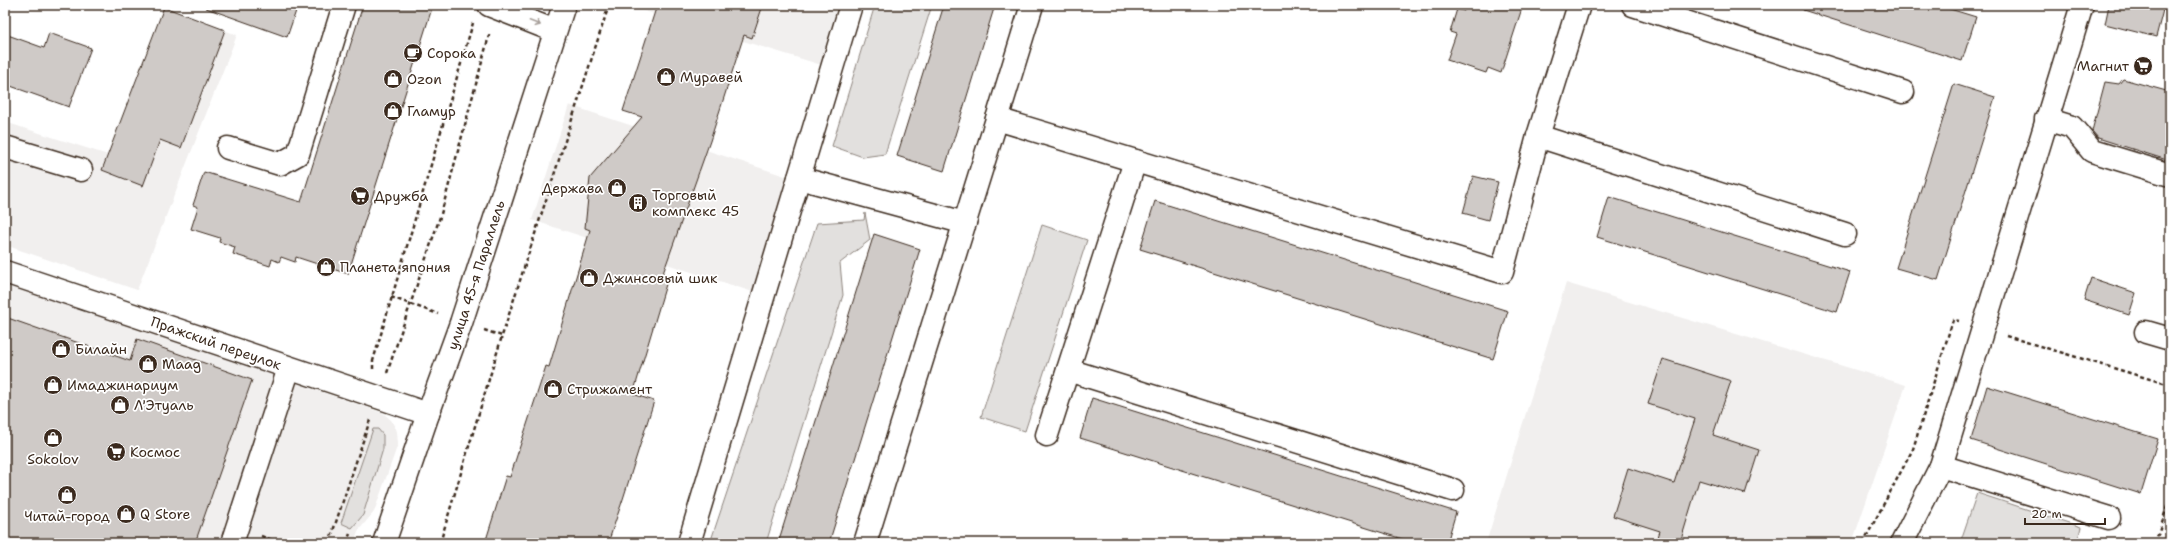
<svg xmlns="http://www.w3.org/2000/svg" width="2175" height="548" font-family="'Shantell Sans',sans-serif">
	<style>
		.built { fill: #f1efee }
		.green { fill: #e2e0de; stroke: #8e857e }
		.building { fill: #cfcac7; stroke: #3b2a1e }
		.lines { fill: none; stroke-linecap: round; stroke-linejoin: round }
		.minor-casing { stroke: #3b2a1e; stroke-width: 25 }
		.major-casing { stroke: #3b2a1e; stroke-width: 25 }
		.path { stroke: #3b2a1e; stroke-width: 2.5; stroke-dasharray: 4 3; stroke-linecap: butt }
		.minor { stroke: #fff; stroke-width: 22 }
		.major { stroke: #fff; stroke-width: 22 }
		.oneway { stroke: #a79f9a }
		.labels { text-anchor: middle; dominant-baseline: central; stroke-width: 3.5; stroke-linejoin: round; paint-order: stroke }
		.poi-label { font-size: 14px; fill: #3b2a1e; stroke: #fff; text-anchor: start }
		.street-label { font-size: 14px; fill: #3b2a1e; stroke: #fff }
	</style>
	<rect width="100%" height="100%" fill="#fff"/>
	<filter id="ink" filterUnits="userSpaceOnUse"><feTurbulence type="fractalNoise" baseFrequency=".025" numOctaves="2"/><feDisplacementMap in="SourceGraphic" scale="8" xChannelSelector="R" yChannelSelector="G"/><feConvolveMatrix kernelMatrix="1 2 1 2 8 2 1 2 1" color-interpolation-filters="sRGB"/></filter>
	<g filter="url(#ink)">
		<!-- built -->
		<g class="built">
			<polygon points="625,5 847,5 828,67"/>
			<polygon points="164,7 237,35 137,290 5,245 5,122 108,155"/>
			<polygon points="569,105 794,179 756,293 532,220"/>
			<polygon points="1566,283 1906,385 1852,543 1486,543"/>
			<polygon points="5,284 383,413 391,420 397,431 398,444 374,512 358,531 354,543 5,543"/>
		</g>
		<!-- green -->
		<g class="green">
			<polygon points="875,5 932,5 885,154 863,157 832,146"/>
			<polygon points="865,213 870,240 840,263 843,295 766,543 710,543 817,223 864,220"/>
			<polygon points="1042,225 1087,240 1025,431 981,417"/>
			<polygon points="373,429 378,429 383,435 383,449 363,515 352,528 341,523"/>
			<polygon points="1977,493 2081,527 2077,543 1960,543"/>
		</g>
		<!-- building -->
		<g class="building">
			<polygon points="207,5 298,5 287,37 206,8"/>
			<polygon points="363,5 433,5 348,274 296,257 295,262 281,257 279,262 272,259 270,266 233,254 235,247 219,242 220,238 191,229 198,207 193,205 204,172 301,202"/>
			<polygon points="657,5 763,5 752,38 744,35 710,141 661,279 667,281 633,394 654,401 623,499 608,543 485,543 506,476 510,477 546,366 549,367 590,230 585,228 590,178 642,117 623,111"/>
			<polygon points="944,5 995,5 944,171 897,156"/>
			<polygon points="1466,5 1523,5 1501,73 1488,68 1486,73 1447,60 1456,34 1450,32 1457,9 1464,11"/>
			<polygon points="1803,5 1937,5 1976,17 1962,61 1803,10"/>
			<polygon points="2109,5 2143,5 2163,10 2156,37 2105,24"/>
			<polygon points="164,7 225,30 181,148 160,140 143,186 102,170"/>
			<polygon points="49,33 91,48 69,107 5,84 5,34 44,48"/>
			<polygon points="2123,79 2170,92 2170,161 2098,138 2092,131 2105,82 2119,84"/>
			<polygon points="1954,84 1995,97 1938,280 1896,268"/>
			<polygon points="1473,176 1498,182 1488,220 1463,213"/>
			<polygon points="1609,197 1850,272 1837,312 1597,237"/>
			<polygon points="1155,201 1508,311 1493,359 1140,249"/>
			<polygon points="874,234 920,249 829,543 778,543"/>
			<polygon points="2091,278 2136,293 2129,315 2084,300"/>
			<polygon points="5,317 130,361 137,339 252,380 195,543 5,543"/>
			<polygon points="1663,359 1731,381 1713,435 1759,450 1745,494 1699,480 1680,543 1656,543 1660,531 1613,516 1628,468 1674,483 1695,419 1648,404"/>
			<polygon points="1987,386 2158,439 2141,494 1971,440"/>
			<polygon points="1092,398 1456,512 1447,543 1415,543 1080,438"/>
		</g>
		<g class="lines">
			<!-- minor casing -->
			<g class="minor-casing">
				<g id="minor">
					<polyline points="489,5 555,31"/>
					<polyline points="1032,5 997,119 1502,272 1538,136"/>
					<polyline points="1579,5 1538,136 1845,234"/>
					<polyline points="1633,5 1903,92"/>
					<polyline points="2046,119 2072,127 2092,151 2170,175"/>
					<polyline points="5,147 81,170"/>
					<polyline points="228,148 280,164 298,154 344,5"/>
					<polyline points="799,178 965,223"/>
					<polyline points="5,272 428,414"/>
					<polyline points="2146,332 2170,339"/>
					<polyline points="1068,370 1453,490"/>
					<polyline points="1047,435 1135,161"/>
					<polyline points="1941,466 2109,518"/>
					<polyline points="232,543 289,368"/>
					<polyline points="689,543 851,5"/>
					<polyline points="865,543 997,119"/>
					<polyline points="1902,543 1941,466 2082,5"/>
				</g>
			</g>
			<!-- major casing -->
			<g class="major-casing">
				<polyline id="major" points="384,543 428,414 461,323 564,5"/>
			</g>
			<!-- path -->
			<g class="path">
				<polyline points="391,297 438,314"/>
				<polyline points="484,330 502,336"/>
				<polyline points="2006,336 2170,385"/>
				<polyline points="373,369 373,361 473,23"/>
				<polyline points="387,373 441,214 490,32"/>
				<polyline points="261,536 281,543"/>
				<polyline points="329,543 370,420"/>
				<polyline points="346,543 350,534"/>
				<polyline points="440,543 502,336 609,5"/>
				<polyline points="1863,543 1913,449 1953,320 1959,321"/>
				<polyline points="2155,543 2170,498"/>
			</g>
			<!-- minor -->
			<use href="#minor" class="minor"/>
			<!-- major -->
			<use href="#major" class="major"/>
		</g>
		<!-- one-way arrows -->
		<defs><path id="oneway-shaft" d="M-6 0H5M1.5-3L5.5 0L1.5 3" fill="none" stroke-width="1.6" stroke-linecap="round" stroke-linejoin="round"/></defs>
		<use class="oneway" href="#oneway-shaft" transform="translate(535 23) rotate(21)"/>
	</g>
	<!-- icons -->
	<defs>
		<g id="cafe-disc" transform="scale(1)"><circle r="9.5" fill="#3b2a1e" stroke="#fff"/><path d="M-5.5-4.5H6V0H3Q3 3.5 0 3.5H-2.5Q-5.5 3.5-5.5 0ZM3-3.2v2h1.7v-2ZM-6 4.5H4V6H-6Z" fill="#fff"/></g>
		<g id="supermarket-disc" transform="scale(1)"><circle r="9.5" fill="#3b2a1e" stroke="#fff"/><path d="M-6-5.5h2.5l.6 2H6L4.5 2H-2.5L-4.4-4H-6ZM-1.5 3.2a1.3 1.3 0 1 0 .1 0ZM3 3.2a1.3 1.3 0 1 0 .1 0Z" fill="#fff"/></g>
		<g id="shop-disc" transform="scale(1)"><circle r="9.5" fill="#3b2a1e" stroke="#fff"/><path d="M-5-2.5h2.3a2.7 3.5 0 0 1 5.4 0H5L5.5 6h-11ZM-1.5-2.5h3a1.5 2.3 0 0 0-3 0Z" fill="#fff"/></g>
		<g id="building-disc" transform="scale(1)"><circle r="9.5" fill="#3b2a1e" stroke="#fff"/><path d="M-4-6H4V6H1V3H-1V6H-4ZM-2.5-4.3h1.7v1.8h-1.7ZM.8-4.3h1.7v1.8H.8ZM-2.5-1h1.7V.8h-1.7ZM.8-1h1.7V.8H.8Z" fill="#fff"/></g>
	</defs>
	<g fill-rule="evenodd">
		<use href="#cafe-disc" x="413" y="53"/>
		<use href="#supermarket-disc" x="2143" y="66"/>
		<use href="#shop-disc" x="666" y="77"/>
		<use href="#shop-disc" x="393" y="79"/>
		<use href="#shop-disc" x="393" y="111"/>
		<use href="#shop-disc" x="617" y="188"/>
		<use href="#supermarket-disc" x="360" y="196"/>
		<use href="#building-disc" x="638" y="203"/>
		<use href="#shop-disc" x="326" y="267"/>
		<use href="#shop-disc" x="589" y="278"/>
		<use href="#shop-disc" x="61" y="349"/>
		<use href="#shop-disc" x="148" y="364"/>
		<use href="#shop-disc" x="53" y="385"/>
		<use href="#shop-disc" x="553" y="389"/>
		<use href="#shop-disc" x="120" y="405"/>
		<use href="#shop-disc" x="53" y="438"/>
		<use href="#supermarket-disc" x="116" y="452"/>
		<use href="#shop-disc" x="67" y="495"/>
		<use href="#shop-disc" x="126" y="514"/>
	</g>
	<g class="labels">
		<!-- poi labels -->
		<g class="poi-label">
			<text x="427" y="53">Сорока</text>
			<text x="2129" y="66" text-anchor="end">Магнит</text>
			<text x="680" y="77">Муравей</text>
			<text x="407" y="79">Ozon</text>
			<text x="407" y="111">Гламур</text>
			<text x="603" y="188" text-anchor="end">Держава</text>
			<text x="652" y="195">Торговый<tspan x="652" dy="16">комплекс 45</tspan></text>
			<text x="374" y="196">Дружба</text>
			<text x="340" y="267">Планета япония</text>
			<text x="603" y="278">Джинсовый шик</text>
			<text x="75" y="349">Билайн</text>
			<text x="162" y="364">Maag</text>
			<text x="67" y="385">Имаджинариум</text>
			<text x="567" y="389">Стрижамент</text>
			<text x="134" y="405">Л'Этуаль</text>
			<text x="130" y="452">Космос</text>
			<text x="53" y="459" text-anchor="middle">Sokolov</text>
			<text x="140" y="514">Q Store</text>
			<text x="67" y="516" text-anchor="middle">Читай-город</text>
		</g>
		<!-- street labels -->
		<g class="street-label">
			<text transform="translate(476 275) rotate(-72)">улица 45-я Параллель</text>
			<text transform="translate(216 343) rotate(19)">Пражский переулок</text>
		</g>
	</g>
	<!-- margin -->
	<rect width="2175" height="548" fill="none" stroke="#fff" stroke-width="20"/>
	<rect x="10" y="10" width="2155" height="528" fill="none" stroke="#3b2a1e" stroke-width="1.5" filter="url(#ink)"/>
	<!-- scale -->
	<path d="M2025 518v6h80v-6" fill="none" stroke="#3b2a1e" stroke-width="2"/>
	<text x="2031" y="518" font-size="12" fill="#3b2a1e" stroke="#ffffff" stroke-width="3" paint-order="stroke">20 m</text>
</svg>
